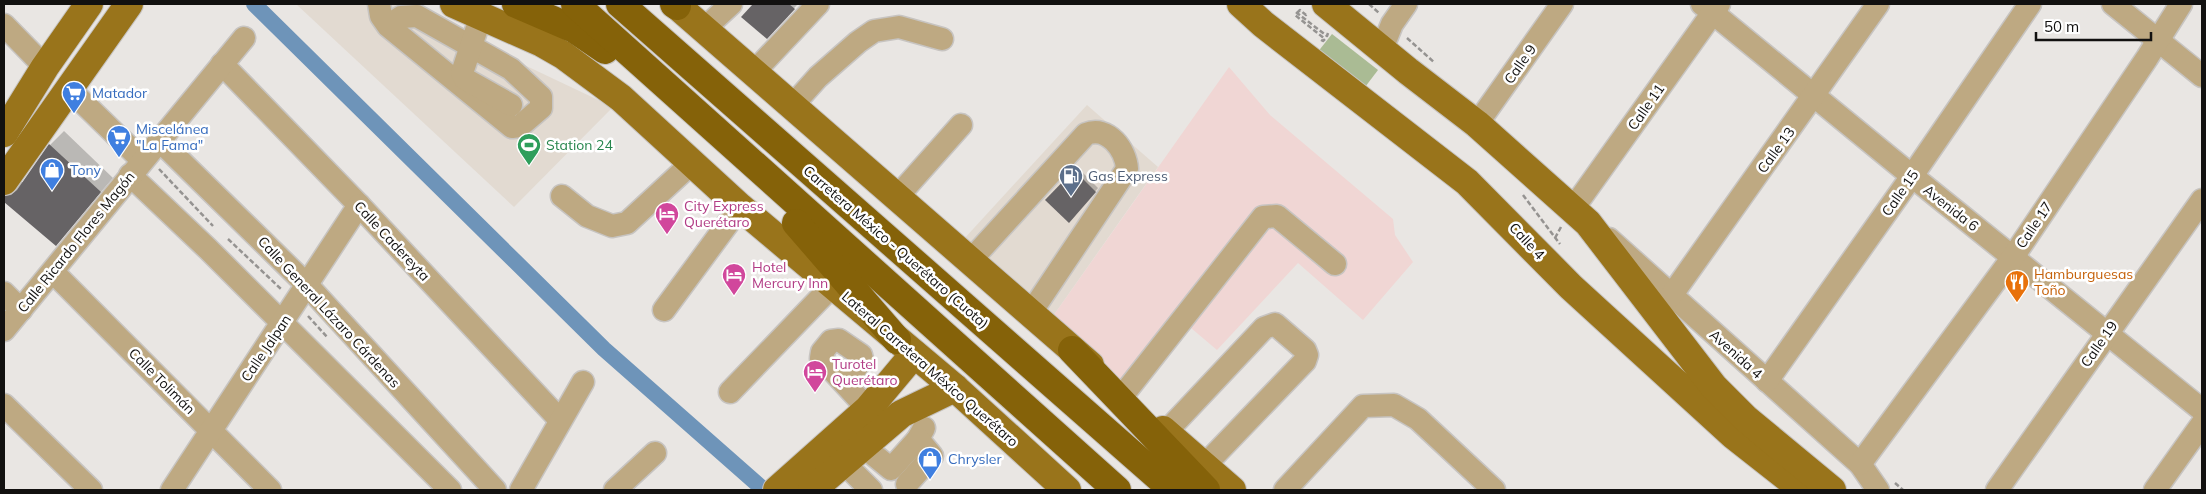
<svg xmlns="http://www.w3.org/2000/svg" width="2206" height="494" font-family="Mulish,sans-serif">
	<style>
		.built { fill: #e2dad1 }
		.industrial { fill: #f0d6d4 }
		.green { fill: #aabb94 }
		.shadow { fill: #0003 }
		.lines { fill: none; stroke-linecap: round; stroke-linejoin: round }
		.canal { stroke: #6e94b9; stroke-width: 16 }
		.building { fill: #666365 }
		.minor-casing { stroke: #c7c4c1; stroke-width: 25 }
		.major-casing { stroke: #c7c4c1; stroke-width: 30 }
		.highway-casing { stroke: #c7c4c1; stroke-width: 30 }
		.path { stroke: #959391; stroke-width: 2.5; stroke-dasharray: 5 2.5; stroke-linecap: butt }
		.minor { stroke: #bea982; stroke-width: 22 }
		.major { stroke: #99741b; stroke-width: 28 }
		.highway { stroke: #856209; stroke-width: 28 }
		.labels { text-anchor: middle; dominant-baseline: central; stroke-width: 5; stroke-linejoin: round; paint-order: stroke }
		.street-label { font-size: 14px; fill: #121110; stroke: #fff }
		.shop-label { font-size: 14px; fill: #366cbe; stroke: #fff; text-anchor: start }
		.leisure-label { font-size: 14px; fill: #27864d; stroke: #fff; text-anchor: start }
		.service-label { font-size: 14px; fill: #4e5e75; stroke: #fff; text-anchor: start }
		.hotel-label { font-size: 14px; fill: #b23c85; stroke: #fff; text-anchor: start }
		.food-label { font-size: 14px; fill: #c56008; stroke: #fff; text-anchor: start }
	</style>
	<rect width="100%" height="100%" fill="#e9e6e3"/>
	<!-- built -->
	<g class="built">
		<polygon points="296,4 396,4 613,107 514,207"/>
		<polygon points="1087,105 1158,167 1051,319 963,240"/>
	</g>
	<!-- industrial -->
	<polygon class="industrial" points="1229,67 1270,115 1393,219 1395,235 1413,262 1363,320 1298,263 1217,350 1191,328 1132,392 1051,319"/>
	<!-- green -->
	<polygon class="green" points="1332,34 1378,70 1359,95 1313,58"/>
	<!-- shadow -->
	<g class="shadow">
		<polygon points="754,4 796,4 797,5 767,38 743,16"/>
		<polygon points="64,131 113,178 56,244 4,200 4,188 10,182 24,182 50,145"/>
		<polygon points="1078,168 1098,188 1072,219 1046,200"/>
	</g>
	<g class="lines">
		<!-- canal -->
		<polyline class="canal" points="254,4 604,349 764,490"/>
	</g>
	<!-- building -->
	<g class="building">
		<polygon points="753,4 789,4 795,9 767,39 741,17"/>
		<polygon points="49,144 101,192 56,246 4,202 4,196 11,195 17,190"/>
		<polygon points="1074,170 1096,192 1069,223 1045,200"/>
	</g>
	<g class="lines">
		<!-- minor casing -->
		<g class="minor-casing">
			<g id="minor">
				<polyline points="379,4 381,16 388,26 512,127 520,126 541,108 541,97 511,69 417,16 401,17 388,26"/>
				<polyline points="1702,4 1912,176 2202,410"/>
				<polyline points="2113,4 2202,76"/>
				<polyline points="481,16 462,73 465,79 511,105"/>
				<polyline points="4,25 45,67"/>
				<polyline points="704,29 731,4"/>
				<polyline points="1382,49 1392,24 1406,4"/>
				<polyline points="222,64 359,205 560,420"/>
				<polyline points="753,73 818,4"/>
				<polyline points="68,88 142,160"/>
				<polyline points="792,106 818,77 858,42 874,31 899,27 942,39"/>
				<polyline points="1477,124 1562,4"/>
				<polyline points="159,140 307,285 495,490"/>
				<polyline points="130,175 208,249 450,490"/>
				<polyline points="562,196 587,216 612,226 627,223 692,163"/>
				<polyline points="897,197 961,125"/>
				<polyline points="1572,210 1719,4"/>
				<polyline points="1609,239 1860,464 1878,490"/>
				<path d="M970,261L1086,134C1108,125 1126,150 1127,169L1030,314"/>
				<polyline points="53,272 270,490"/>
				<polyline points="4,293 21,310"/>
				<polyline points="1671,296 1878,4"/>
				<polyline points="664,310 740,207"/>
				<polyline points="4,330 244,38"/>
				<polyline points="1767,381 1912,176 2030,4"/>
				<polyline points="846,383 862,359 861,355 839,340 831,341 822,352 821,358 868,409"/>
				<polyline points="730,392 833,285"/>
				<polyline points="1123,395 1263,217 1277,216 1335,264"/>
				<polyline points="4,405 91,490"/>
				<polyline points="1166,432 1264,328 1275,324 1305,350 1307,355 1305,361 1204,466"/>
				<polyline points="863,446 891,469 918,439 924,428"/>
				<polyline points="844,463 871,490"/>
				<polyline points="1860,464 2013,257 2147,58 2181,4"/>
				<polyline points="907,484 932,456 918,439"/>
				<polyline points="172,490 359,205"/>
				<polyline points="521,490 583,382"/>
				<polyline points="615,490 655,453"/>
				<polyline points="1285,490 1363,406 1394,405 1418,419 1494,490"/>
				<polyline points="1997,490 2202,200"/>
				<polyline points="2155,490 2202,424"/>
			</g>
		</g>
		<!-- major casing -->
		<g class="major-casing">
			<g id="major">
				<polyline points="454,4 542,43 563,55 621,98 740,207 955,388 1067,490"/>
				<polyline points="675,4 1090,365"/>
				<polyline points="1241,4 1263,24 1467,182 1571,287 1733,435 1803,490"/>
				<polyline points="1326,4 1408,71 1477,124 1588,223 1714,387 1745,418 1832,490"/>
				<polyline points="4,133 45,67 89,4"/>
				<polyline points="4,181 129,4"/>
				<polyline points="1163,430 1232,490"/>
				<polyline points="777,490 868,409 914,354"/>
				<polyline points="812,490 901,414 955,388"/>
			</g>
		</g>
		<!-- highway casing -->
		<g class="highway-casing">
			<g id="highway">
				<polyline points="516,4 574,29 605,50"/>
				<polyline points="575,4 1117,490"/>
				<polyline points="620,4 1173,490"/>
				<polyline points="674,4 677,6"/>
				<polyline points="796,223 897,340"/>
				<polyline points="1072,350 1206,490"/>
			</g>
		</g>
		<!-- path -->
		<g class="path">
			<polyline points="1369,4 1379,13"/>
			<polyline points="1297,13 1300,10 1306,15 1307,13"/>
			<polyline points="1407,38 1435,63"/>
			<polyline points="1321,40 1323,41 1325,39 1295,15 1297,13 1327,36 1328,33"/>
			<polyline points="159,169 213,226"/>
			<polyline points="1523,195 1560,244"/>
			<polyline points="1555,238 1561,227"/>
			<polyline points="228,239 281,289"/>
			<polyline points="308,316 328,338"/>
			<polyline points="1895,483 1903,490"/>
		</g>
		<!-- minor -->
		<use href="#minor" class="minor"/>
		<!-- major -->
		<use href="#major" class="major"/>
		<!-- highway -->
		<use href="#highway" class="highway"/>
	</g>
	<!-- icons -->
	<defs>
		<g id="supermarket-pin" transform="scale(1.25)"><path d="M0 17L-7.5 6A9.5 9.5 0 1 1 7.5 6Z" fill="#3f7fe0" stroke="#fff"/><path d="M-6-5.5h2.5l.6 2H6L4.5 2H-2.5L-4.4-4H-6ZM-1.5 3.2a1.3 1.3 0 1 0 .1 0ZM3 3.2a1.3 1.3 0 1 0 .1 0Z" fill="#fff"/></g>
		<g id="stadium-pin" transform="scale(1.25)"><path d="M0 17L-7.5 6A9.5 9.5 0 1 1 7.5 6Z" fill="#2e9e5b" stroke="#fff"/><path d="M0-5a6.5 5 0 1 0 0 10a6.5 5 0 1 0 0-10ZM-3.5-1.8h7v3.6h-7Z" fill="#fff"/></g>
		<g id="shop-pin" transform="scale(1.25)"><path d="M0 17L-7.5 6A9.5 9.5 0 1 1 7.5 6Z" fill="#3f7fe0" stroke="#fff"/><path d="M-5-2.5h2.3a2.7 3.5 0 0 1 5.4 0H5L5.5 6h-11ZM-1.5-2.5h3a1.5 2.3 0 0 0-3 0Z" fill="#fff"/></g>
		<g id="fuel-pin" transform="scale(1.25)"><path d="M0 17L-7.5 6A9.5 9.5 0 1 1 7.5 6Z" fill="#5c6f8a" stroke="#fff"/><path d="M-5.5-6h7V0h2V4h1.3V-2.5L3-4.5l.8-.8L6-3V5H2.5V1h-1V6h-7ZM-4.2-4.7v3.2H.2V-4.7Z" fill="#fff"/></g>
		<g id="hotel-pin" transform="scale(1.25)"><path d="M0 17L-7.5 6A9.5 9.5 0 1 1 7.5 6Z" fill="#d1479c" stroke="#fff"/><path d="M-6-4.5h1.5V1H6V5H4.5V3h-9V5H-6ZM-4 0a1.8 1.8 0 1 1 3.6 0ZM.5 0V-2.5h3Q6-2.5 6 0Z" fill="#fff"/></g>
		<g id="restaurant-pin" transform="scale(1.25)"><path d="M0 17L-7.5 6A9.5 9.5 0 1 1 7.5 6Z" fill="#e8710a" stroke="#fff"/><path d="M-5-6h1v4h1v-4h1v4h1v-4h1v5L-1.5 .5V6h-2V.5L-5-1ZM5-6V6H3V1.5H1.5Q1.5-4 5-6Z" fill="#fff"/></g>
	</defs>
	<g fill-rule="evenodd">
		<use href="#supermarket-pin" x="74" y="93"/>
		<use href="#supermarket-pin" x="119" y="137"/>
		<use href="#stadium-pin" x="529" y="145"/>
		<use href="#shop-pin" x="52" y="170"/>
		<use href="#fuel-pin" x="1071" y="176"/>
		<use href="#hotel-pin" x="667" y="214"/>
		<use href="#hotel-pin" x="734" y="275"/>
		<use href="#restaurant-pin" x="2017" y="282"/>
		<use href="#hotel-pin" x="815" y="372"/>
		<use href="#shop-pin" x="930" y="459"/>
	</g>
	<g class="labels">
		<!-- street labels -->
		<g class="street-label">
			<text transform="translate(1520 64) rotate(-55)">Calle 9</text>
			<text transform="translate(1646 107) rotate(-55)">Calle 11</text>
			<text transform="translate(1776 150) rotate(-54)">Calle 13</text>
			<text transform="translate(1900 193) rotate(-55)">Calle 15</text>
			<text transform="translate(1951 208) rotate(38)">Avenida 6</text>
			<text transform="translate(2034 225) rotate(-56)">Calle 17</text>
			<text transform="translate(392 241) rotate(47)">Calle Cadereyta</text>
			<text transform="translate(1527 241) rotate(47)">Calle 4</text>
			<text transform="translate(76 242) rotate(-51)">Calle Ricardo Flores Magón</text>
			<text transform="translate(896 247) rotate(41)">Carretera México - Querétaro (Cuota)</text>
			<text transform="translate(329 312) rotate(47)">Calle General Lázaro Cárdenas</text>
			<text transform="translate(2099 344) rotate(-55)">Calle 19</text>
			<text transform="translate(266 348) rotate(-56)">Calle Jalpan</text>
			<text transform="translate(1736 354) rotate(42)">Avenida 4</text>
			<text transform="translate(930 369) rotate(41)">Lateral Carretera México Querétaro</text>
			<text transform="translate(162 381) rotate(45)">Calle Tolimán</text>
		</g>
		<!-- shop labels -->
		<g class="shop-label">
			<text x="92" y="93">Matador</text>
			<text x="136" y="129">Miscelánea<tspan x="136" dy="16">"La Fama"</tspan></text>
			<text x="70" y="170">Tony</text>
			<text x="948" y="459">Chrysler</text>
		</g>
		<!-- leisure labels -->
		<g class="leisure-label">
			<text x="546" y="145">Station 24</text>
		</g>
		<!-- service labels -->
		<g class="service-label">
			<text x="1088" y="176">Gas Express</text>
		</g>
		<!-- hotel labels -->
		<g class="hotel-label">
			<text x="684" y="206">City Express<tspan x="684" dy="16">Querétaro</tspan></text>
			<text x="752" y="267">Hotel<tspan x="752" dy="16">Mercury Inn</tspan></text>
			<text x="832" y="364">Turotel<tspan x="832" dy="16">Querétaro</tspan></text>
		</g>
		<!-- food labels -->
		<g class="food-label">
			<text x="2034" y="274">Hamburguesas<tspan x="2034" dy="16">Toño</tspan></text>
		</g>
	</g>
	<!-- border -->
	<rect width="2206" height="494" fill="none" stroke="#121110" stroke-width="10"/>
	<!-- scale -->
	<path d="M2036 32v8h115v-8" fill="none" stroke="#121110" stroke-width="2.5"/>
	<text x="2044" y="32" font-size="15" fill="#121110" stroke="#ffffff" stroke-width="4" paint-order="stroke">50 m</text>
</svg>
